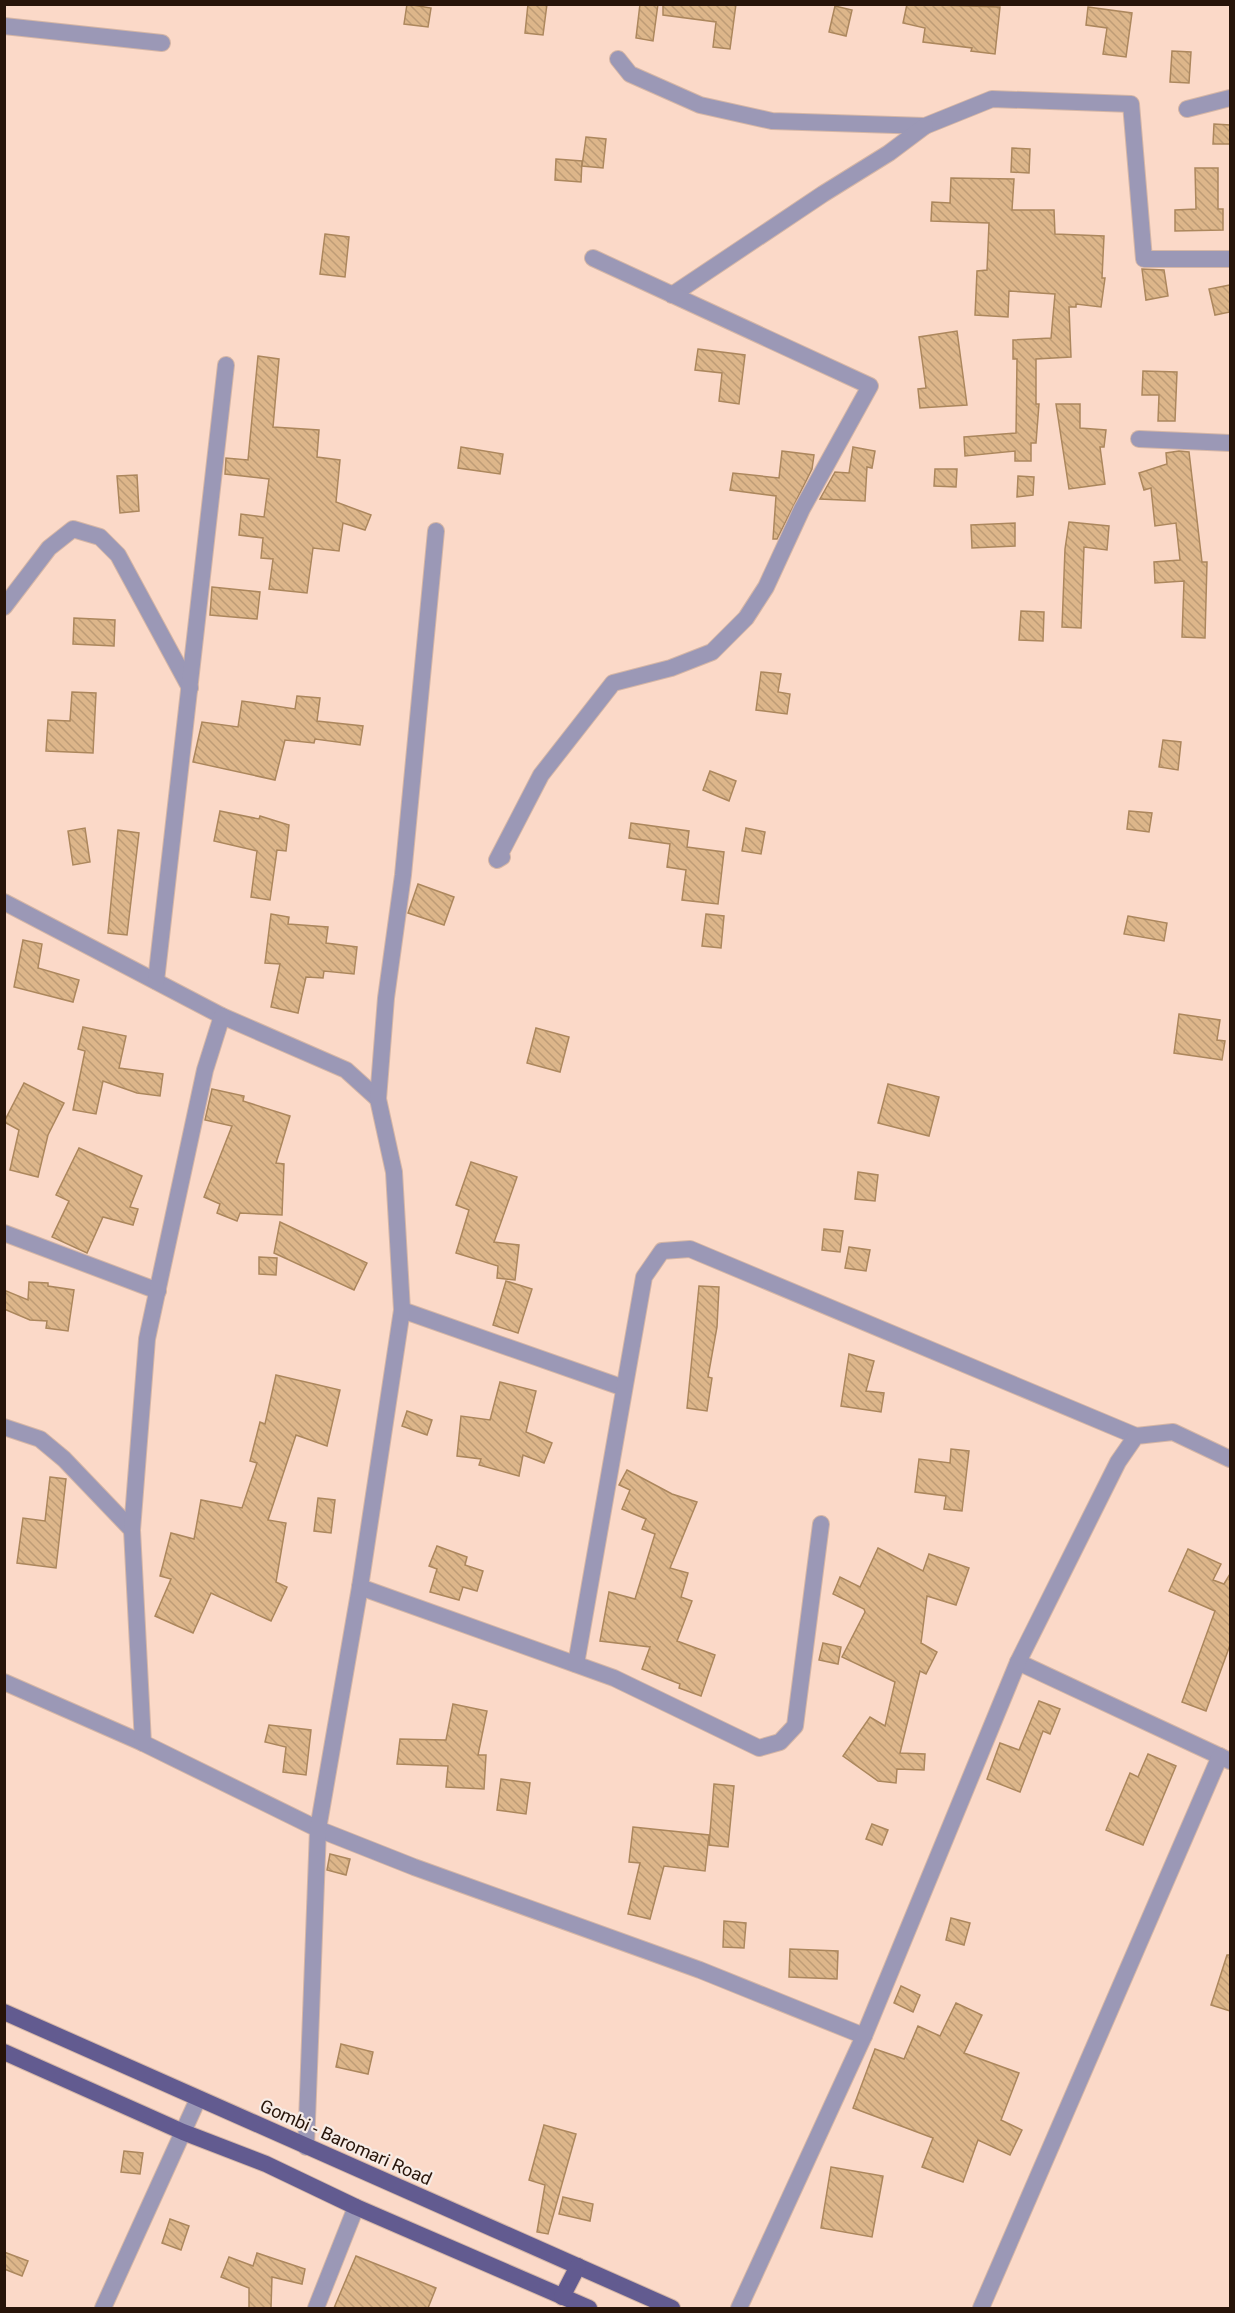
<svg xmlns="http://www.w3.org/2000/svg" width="1235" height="2313" font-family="Roboto,sans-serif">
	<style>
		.building { fill: url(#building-back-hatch); stroke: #ac875d; stroke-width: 1.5 }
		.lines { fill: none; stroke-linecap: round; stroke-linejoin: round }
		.minor-casing { stroke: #d5b6a6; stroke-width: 18 }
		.primary-casing { stroke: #d5b6a6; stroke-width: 18 }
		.minor { stroke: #9b98b6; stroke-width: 16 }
		.primary { stroke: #625b90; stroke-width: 16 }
		.labels { text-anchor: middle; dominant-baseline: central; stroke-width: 4.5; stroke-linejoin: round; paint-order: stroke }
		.street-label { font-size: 18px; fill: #271409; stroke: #f7ece6 }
	</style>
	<defs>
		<pattern id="building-back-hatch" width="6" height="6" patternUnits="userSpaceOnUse" patternTransform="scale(1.5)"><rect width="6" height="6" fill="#ddb68a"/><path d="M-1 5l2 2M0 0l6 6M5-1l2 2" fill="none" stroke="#be9c76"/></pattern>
	</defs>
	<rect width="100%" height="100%" fill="#fbd9c8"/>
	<!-- building -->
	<g class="building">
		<polygon points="407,4 431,8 428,27 404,24"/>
		<polygon points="528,4 547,4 543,35 525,33"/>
		<polygon points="640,4 658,4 653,41 636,38"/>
		<polygon points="663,4 736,4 730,49 713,47 716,22 663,15"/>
		<polygon points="907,4 1000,7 995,54 971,51 972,48 923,42 925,28 903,23"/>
		<polygon points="835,6 852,10 846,36 829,32"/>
		<polygon points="1088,7 1132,13 1126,57 1103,54 1107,28 1086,25"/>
		<polygon points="1172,51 1191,52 1189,83 1170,82"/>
		<polygon points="1214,124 1230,125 1230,144 1213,144"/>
		<polygon points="586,137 606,139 603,168 582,166"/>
		<polygon points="1012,148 1030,149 1029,173 1011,172"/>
		<polygon points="556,159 582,161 581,182 555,180"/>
		<polygon points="1195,168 1218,168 1218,209 1223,209 1223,230 1175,231 1175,210 1196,209"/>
		<polygon points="951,178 1014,179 1012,210 1054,210 1055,234 1104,236 1102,278 1105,278 1101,307 1076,304 1076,307 1069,307 1071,357 1036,359 1036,404 1039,404 1036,443 1031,443 1031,461 1015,461 1015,451 965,456 964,437 1016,433 1017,359 1013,359 1013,340 1051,338 1055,294 1009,291 1008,317 975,315 977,271 987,270 989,223 931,221 932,202 950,203"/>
		<polygon points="325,234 349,237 345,277 320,274"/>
		<polygon points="1142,269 1164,270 1168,296 1146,300"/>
		<polygon points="1230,285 1230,312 1215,315 1209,289"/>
		<polygon points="957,331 967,405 920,408 918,389 926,388 919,337"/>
		<polygon points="698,349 745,355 739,404 719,401 722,373 695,370"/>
		<polygon points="258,356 279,359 273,427 319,430 317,457 340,460 336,502 371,515 365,530 343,523 339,551 313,548 307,593 269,589 273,559 261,558 263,538 239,535 241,514 264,517 269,479 225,474 226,458 248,460"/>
		<polygon points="1143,371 1177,372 1175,421 1158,421 1159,395 1142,395"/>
		<polygon points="1056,404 1080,404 1080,428 1106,430 1104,447 1100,447 1105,484 1069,489"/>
		<polygon points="461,447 503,454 500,474 458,468"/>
		<polygon points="853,447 875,451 872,468 867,467 865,501 820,499 835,472 849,473"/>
		<polygon points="782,451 814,455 812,469 777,539 773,539 776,496 730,490 733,473 779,478"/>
		<polygon points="1179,451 1189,452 1202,562 1207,562 1205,638 1182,637 1184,581 1155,583 1154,562 1180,560 1176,523 1155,526 1151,488 1144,490 1139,473 1167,464 1166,453"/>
		<polygon points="935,469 957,469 956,487 934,486"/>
		<polygon points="137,475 139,511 120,513 117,476"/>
		<polygon points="1018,476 1034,477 1033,495 1017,497"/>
		<polygon points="1069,522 1109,526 1107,550 1084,547 1081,628 1062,627 1065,549"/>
		<polygon points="1015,523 1015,546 972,548 971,525"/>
		<polygon points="212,587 260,592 257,619 210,615"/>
		<polygon points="1021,611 1044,612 1043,641 1019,640"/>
		<polygon points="74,618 115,620 114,646 73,644"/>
		<polygon points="761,672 781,674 778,692 790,694 787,714 756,710"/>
		<polygon points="72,692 96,693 93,753 46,751 48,720 70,721"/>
		<polygon points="297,696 320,698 317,721 363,726 360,745 315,739 314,743 285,740 275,780 193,762 202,722 238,727 242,701 295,709"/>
		<polygon points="1163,740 1181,742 1178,770 1159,767"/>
		<polygon points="710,771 736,781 729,801 703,790"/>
		<polygon points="220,811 259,819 260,816 289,825 286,851 277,850 270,900 251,897 257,851 214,841"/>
		<polygon points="1129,811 1152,813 1149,832 1127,829"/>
		<polygon points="631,823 689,831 687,847 724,852 718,904 682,900 686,870 667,867 670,844 629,838"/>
		<polygon points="85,828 90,862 73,865 68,831"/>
		<polygon points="746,828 765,832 761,854 742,851"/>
		<polygon points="118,830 139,833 127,935 108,933"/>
		<polygon points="418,884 454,897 444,925 408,913"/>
		<polygon points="271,914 289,917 288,924 328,927 326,943 357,947 354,974 324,971 323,978 306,977 298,1013 271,1007 280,964 265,963"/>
		<polygon points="706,914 724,916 721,948 702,946"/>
		<polygon points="1128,916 1167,923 1164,941 1124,934"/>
		<polygon points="23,940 42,944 38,968 79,980 73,1002 14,987"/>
		<polygon points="1179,1014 1220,1020 1217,1040 1225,1041 1222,1060 1174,1053"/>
		<polygon points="83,1027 126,1036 119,1068 163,1074 160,1096 137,1093 103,1081 96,1114 73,1110 85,1051 78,1049"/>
		<polygon points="536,1028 569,1037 560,1072 527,1063"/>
		<polygon points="24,1083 64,1103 48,1135 38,1177 10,1170 19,1130 4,1122"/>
		<polygon points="888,1084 939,1097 929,1136 878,1123"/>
		<polygon points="212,1089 244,1096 243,1101 290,1116 276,1163 284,1164 282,1215 240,1213 237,1221 217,1213 220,1204 204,1197 232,1126 205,1120"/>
		<polygon points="79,1148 142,1176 130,1207 138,1209 133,1225 103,1217 87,1253 52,1237 69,1201 56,1195"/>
		<polygon points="471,1162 517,1177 494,1242 519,1245 515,1280 497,1278 498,1266 456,1253 469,1210 456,1205"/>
		<polygon points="858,1172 878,1175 875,1201 855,1199"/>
		<polygon points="280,1222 367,1263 354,1290 274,1253"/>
		<polygon points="824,1229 843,1231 840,1252 822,1250"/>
		<polygon points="849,1247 870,1250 866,1271 845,1268"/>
		<polygon points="259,1257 277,1258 276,1275 259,1274"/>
		<polygon points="506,1281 532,1289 518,1333 493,1325"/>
		<polygon points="29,1282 48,1283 48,1286 74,1290 68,1331 46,1328 47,1321 30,1320 4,1309 4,1290 28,1300"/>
		<polygon points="699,1286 719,1287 717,1327 708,1377 712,1378 707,1411 687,1408"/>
		<polygon points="849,1354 874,1361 866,1391 884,1393 881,1412 841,1406"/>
		<polygon points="276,1375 340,1390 327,1446 296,1435 268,1520 286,1523 276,1582 287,1587 271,1621 211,1593 193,1633 155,1616 171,1579 160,1576 171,1533 194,1539 201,1500 242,1508 257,1463 250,1461 260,1422 265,1424"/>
		<polygon points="500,1382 536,1391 526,1432 552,1443 544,1463 523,1455 519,1476 479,1465 481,1459 457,1456 461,1416 490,1420"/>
		<polygon points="407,1411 432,1420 427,1435 402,1426"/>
		<polygon points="951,1449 969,1451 962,1511 944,1509 946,1496 915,1492 919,1459 950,1463"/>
		<polygon points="627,1470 672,1494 697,1502 670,1568 688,1573 681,1597 692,1601 677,1641 715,1655 701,1696 679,1688 680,1684 642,1669 650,1647 600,1641 609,1592 635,1599 655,1534 642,1529 646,1519 622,1509 630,1490 619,1485"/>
		<polygon points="50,1477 66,1479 56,1568 17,1563 23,1518 45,1521"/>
		<polygon points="318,1498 335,1500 331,1533 314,1531"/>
		<polygon points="437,1546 467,1557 465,1565 483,1571 477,1591 463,1587 459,1600 430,1592 437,1569 429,1566"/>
		<polygon points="878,1548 923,1571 929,1554 969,1568 956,1605 927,1596 921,1643 937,1652 926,1674 920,1671 900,1753 925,1754 924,1770 897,1769 896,1783 878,1781 843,1756 870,1717 885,1726 895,1682 842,1657 865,1612 864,1609 833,1594 840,1577 860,1587"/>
		<polygon points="1188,1549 1221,1564 1213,1580 1224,1584 1230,1574 1230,1645 1206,1711 1182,1702 1215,1611 1169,1591"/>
		<polygon points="823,1643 841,1647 838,1664 819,1660"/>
		<polygon points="1039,1701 1060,1709 1050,1734 1043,1731 1020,1792 987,1779 1000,1743 1019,1750"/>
		<polygon points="453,1704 487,1711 478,1755 486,1755 484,1789 446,1787 448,1766 397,1764 400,1739 446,1740"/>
		<polygon points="269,1725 311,1730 306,1775 283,1772 286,1747 265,1742"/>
		<polygon points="1148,1754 1176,1766 1143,1845 1106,1830 1130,1773 1138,1777"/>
		<polygon points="501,1779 530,1783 526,1814 497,1810"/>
		<polygon points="714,1784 734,1786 728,1847 709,1845"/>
		<polygon points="872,1824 888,1830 882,1845 866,1839"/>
		<polygon points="633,1827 709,1835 705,1871 664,1866 650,1919 628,1914 640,1863 629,1862"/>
		<polygon points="330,1854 350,1859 346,1875 327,1870"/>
		<polygon points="951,1918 970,1923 964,1945 946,1940"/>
		<polygon points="724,1921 746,1923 744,1948 723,1947"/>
		<polygon points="790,1949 838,1951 837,1979 789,1977"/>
		<polygon points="1227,1955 1230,1955 1230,2011 1211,2005"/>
		<polygon points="901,1986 920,1995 913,2012 894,2003"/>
		<polygon points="956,2003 982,2015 964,2053 1019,2073 1001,2120 1022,2130 1010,2155 978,2140 963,2182 922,2167 933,2138 853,2108 875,2049 904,2059 918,2026 940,2036"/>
		<polygon points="341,2044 373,2052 368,2074 336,2067"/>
		<polygon points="544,2125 576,2134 548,2234 537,2232 545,2185 529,2180"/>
		<polygon points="124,2151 143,2153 140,2174 121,2172"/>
		<polygon points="831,2167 883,2176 872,2237 821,2228"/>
		<polygon points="563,2197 593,2204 590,2221 559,2214"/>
		<polygon points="170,2219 189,2226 181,2250 162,2243"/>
		<polygon points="4,2252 28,2261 22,2276 4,2269"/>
		<polygon points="257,2253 305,2269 302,2284 272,2277 271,2308 249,2308 249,2288 221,2277 229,2257 253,2266"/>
		<polygon points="356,2256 436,2288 428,2308 334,2308"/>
	</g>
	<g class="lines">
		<!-- minor casing -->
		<g class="minor-casing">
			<g id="minor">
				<polyline points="4,26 162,43"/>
				<polyline points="618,59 630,74 700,105 772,121 925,126 992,99 1131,104 1144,259 1230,259"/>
				<polyline points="1187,109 1230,98"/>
				<polyline points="672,295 823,194 889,153 925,126"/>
				<polyline points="1139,439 1230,443"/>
				<polyline points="4,607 49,548 73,529 100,537 118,555 190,688"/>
				<polyline points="502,857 497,860 541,775 613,683 671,668 712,652 746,618 766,587 802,509 870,386 593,258"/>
				<polyline points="4,902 222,1016 346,1070 378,1099"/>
				<polyline points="156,981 226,365"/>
				<polyline points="4,1233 158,1291"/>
				<polyline points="402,1310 624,1388"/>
				<polyline points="4,1427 40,1439 64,1459 132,1530"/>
				<polyline points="360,1587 614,1678 759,1748 780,1742 795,1726 821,1524"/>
				<polyline points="1018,1662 1230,1761"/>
				<polyline points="576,1664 644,1277 662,1251 690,1249 1136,1436"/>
				<polyline points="4,1682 143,1743 318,1829 414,1867 700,1970 864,2036"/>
				<polyline points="143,1743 132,1530 147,1339 205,1070 222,1016"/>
				<polyline points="306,2147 318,1829 360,1587 402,1310 394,1172 378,1099 386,998 403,875 436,531"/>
				<polyline points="103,2308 198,2099"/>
				<polyline points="316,2308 356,2207"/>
				<polyline points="739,2308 864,2036 1018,1662 1118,1462 1136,1436 1173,1432 1230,1459"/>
				<polyline points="981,2308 1220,1756"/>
			</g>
		</g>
		<!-- primary casing -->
		<g class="primary-casing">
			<g id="primary">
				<polyline points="4,2012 672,2308"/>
				<polyline points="4,2052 183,2132 266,2164 356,2207 589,2308"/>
				<polyline points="562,2297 578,2266"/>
			</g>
		</g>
		<!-- minor -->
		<use href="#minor" class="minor"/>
		<!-- primary -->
		<use href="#primary" class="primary"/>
	</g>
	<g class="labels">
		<!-- street labels -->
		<g class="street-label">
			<text transform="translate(346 2142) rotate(24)">Gombi - Baromari Road</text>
		</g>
	</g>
	<!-- border -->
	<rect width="1235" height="2313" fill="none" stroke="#271409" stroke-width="12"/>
</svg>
